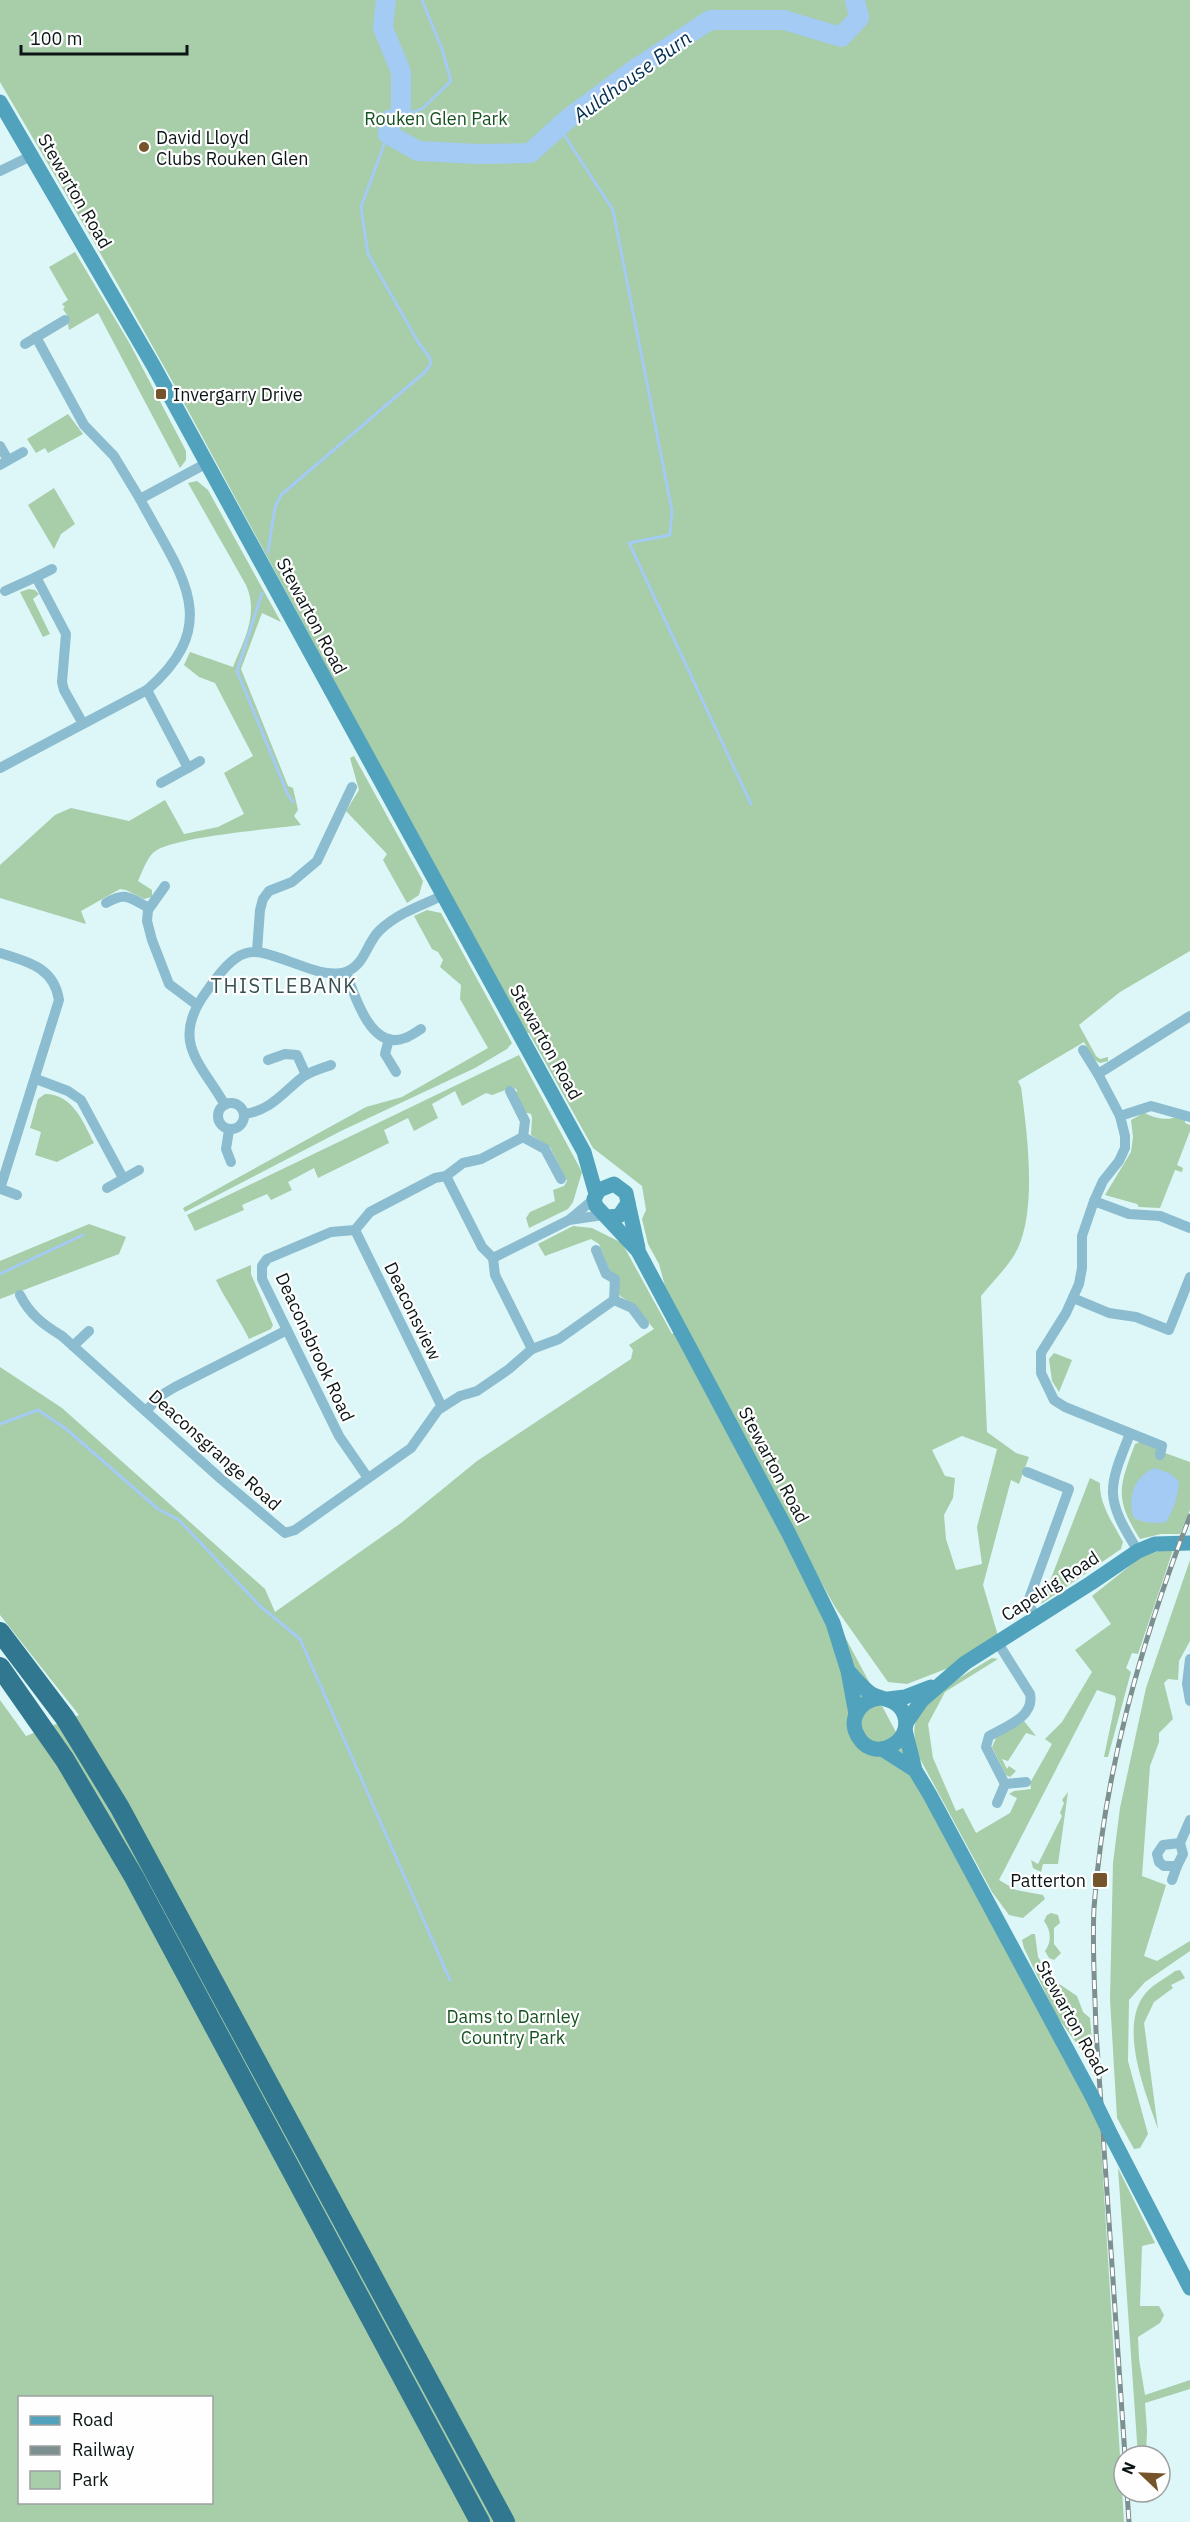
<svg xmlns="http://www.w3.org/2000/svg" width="1190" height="2522" font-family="'IBM Plex Sans',sans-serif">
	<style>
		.green { fill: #a7cda9; fill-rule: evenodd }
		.water { fill: #a3cbf3 }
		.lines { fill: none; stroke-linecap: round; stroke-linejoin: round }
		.stream { stroke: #a3cbf3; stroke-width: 3 }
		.river { stroke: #a3cbf3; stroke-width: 20 }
		.street { stroke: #8bbccf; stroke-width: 10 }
		.secondary { stroke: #51a2bd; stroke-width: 15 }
		.highway { stroke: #31778f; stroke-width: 20 }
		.rail-casing { stroke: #7d8f8f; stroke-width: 5 }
		.rail { stroke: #fefefe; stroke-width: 3; stroke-dasharray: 9; stroke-linecap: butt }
		.secondary-bridge { stroke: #51a2bd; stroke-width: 15 }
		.poi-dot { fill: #75532b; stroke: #fefefe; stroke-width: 2 }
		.labels { text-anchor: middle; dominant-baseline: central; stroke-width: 4.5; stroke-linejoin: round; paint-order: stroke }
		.park-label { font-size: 18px; fill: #165220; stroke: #fefefe }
		.poi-label { font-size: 18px; fill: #0c1515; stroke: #fefefe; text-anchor: start }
		.street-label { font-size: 18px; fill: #0c1515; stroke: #fefefe }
		.water-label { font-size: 20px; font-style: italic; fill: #012f53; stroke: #fefefe }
		.neighbourhood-label { font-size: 20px; letter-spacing: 1.5px; fill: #395050; stroke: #fefefe }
	</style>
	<rect width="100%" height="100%" fill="#ddf7f8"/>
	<!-- green -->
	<g class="green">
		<path d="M0,0H1190V951L1120,992L1079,1025L1096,1056L1100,1059L1108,1057V1061L1100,1063L1093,1059L1084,1042L1018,1081L1021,1087C1027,1132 1037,1206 1018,1248C1010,1265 993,1281 981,1296L987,1432L1016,1453L1029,1457L1019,1484L1011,1480L983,1585L999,1639L951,1667L907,1684L888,1682L835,1607L789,1524L665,1286L659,1264L648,1244L642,1219L646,1210L642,1186L593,1148L529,1033L524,1032L171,379L95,244L0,82ZM962,1436L997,1449L977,1527L982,1564L956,1570L946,1539L944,1515L953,1498L955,1478L945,1476L932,1450Z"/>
		<polygon points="75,252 130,344 186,451 186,460 180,468 98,313 69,330 68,325 70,320 63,309 65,307 62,304 68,300 49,267"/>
		<polygon points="68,414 83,434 48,453 45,448 36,453 27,439"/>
		<path d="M197,481L208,490L281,622L262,613L241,669L288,786L293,788L298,810L294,816L301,825C273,829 171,837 154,852C147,858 142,872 138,881L152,890V897L144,899L126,890L120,889L81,911L86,924L0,898V865L55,815L71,808L129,821L165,800L184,834L218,827L244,814L224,773L253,756L215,683L199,677L184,665L190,652L233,667C244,640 259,614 246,585L188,483Z"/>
		<polygon points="54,488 75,524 61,534 54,549 28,505"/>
		<polygon points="29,589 35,590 39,594 33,599 50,634 43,637 20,592"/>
		<polygon points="354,756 423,881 419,895 407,903 383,860 387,854 346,811 359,790 350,758"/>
		<polygon points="427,910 441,913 512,1043 507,1049 475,1068 341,1131 185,1212 183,1208 366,1107 402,1097 488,1048 460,999 461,985 440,967 443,960 438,952 432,949 414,916"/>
		<polygon points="519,1055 582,1172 573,1202 568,1209 529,1228 526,1218 530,1212 555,1201 553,1190 564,1186 567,1181 550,1147 531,1135 532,1118 531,1114 524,1112 515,1096 517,1090 513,1087 492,1095 486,1093 462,1106 455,1091 432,1104 438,1118 414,1131 408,1118 384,1130 389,1143 318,1178 314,1168 288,1182 292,1190 271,1200 267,1194 242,1205 244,1210 195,1231 187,1215"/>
		<path d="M45,1094C73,1094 83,1122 94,1143L57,1162L35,1155L41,1132L30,1128L38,1099Z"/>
		<path d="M1142,1111C1151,1118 1167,1121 1177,1117L1185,1120V1123L1190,1125V1131L1177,1165L1183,1168L1182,1172L1175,1170L1160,1208L1139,1207L1137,1204L1105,1195L1131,1152L1133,1137L1131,1120L1140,1115L1139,1112Z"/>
		<polygon points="89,1224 126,1237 119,1254 0,1299 0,1261"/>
		<path d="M573,1226L592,1228L622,1243L672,1334L680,1329L1099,2111L1124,2522H0V1700L26,1736L79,1715L0,1615V1367L62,1408L265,1589L275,1612L401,1523L477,1461L631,1359L633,1350L629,1345L654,1329L634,1305L620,1296L599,1244L591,1239L545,1256L538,1244ZM20,2398H212V2502H20Z"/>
		<path d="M251,1265V1274L273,1325L271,1329L249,1339C239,1318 226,1301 216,1280Z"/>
		<polygon points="1054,1353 1072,1360 1059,1392 1052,1381 1049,1359"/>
		<path d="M1142,1441L1165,1453L1190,1462V1510L1180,1534H1161L1140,1539C1114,1498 1119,1487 1135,1444Z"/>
		<path d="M1090,1478L1100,1483C1099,1504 1113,1523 1123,1542L1121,1549L1041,1604Z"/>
		<path d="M1162,1550H1173L1138,1654L1132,1653L1126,1668L1131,1672L1108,1757H1104L1116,1699L1115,1696L1097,1690L999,1880L1016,1890L1043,1895L1045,1899L1023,1918L1009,1915L992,1892L919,1757C916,1746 913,1735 915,1724C919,1699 971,1671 992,1658L998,1659L945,1692L928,1724L933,1758L956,1811L963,1808L976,1833L1010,1813L1017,1798L1009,1794L1014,1791L1031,1789L1030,1783L1052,1744L1045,1739L1062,1722L1092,1672L1075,1650L1111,1624L1092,1596L1141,1557Z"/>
		<polygon points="1190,1560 1190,1641 1179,1661 1178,1680 1168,1679 1164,1683 1173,1719 1159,1733 1159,1742 1150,1766 1142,1876 1166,1885 1144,1956 1157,1961 1190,1941 1190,1951 1145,1982 1129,2000 1128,2061 1148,2134 1140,2148 1134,2149 1117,2118 1110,1999 1113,1863 1120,1808 1146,1688"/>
		<polygon points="1024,1721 1036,1736 1026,1733 1008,1761 1002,1759 1007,1769 1009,1766 1016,1771 1010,1777 1006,1775 992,1747 996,1738"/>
		<polygon points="1068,1792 1058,1864 1043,1864 1041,1872 1033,1868 1031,1860 1038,1864 1062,1816 1060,1813 1064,1803 1062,1800"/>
		<path d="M1051,1913L1058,1915L1060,1923L1054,1928V1944L1061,1953L1054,1960L1049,1958L1045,1951C1052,1942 1051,1930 1044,1921L1047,1915Z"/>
		<polygon points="1032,1934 1035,1934 1038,1957 1052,1979 1077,1996 1083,2012 1090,2018 1095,2078 1085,2055 1056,2015 1024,1948 1022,1940"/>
		<path d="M1180,1970L1185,1978L1171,1985L1173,1988L1154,2002L1144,2023L1158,2129C1146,2093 1118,2028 1145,1994C1152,1985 1166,1978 1175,1971Z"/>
		<polygon points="1118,2168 1155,2243 1142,2246 1140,2306 1159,2306 1164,2315 1160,2323 1138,2337 1139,2359 1145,2395 1190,2380 1190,2389 1145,2403 1147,2430 1146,2456 1138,2456"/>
	</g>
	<!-- water -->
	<path class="water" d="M1155,1468L1171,1474L1179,1482C1178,1496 1174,1509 1166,1522C1156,1524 1143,1523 1134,1518C1126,1498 1135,1475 1155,1468Z"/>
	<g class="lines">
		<!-- stream -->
		<g class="stream">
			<polyline points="401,116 422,109 451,81 442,49 422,0"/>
			<polyline points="559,127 613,210 672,511 670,535 629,543 751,804"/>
			<polyline points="268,552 275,507 281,495 425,372 431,364 430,358 418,342 368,254 361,207 388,134"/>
			<polyline points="262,593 237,671 288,795 293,802"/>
			<polyline points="0,1274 83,1235"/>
			<polyline points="0,1424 38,1410 65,1428 158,1509 179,1520 260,1606 300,1639 450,1980"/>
		</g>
		<!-- river -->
		<polyline class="river" points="386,0 383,28 401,72 401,116 390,120 388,134 418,151 479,154 530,153 570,117 635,69 710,20 784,20 841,37 859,18 855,0"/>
		<!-- street -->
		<g class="street">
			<polyline points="0,171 31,156"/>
			<polyline points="36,337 84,425 114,456 140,499"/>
			<polyline points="25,344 65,320"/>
			<polyline points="0,446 8,460"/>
			<polyline points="0,465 23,452"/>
			<polyline points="36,577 52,569"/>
			<polyline points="5,591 36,577 66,634 62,682 64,690 82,722"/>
			<polyline points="147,690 188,768 161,783"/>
			<path d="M0,768L147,690C226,622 179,573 140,499L207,463"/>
			<polyline points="188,768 200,761"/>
			<polyline points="165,886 148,910 147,921 152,940 169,984 197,1005"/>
			<path d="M106,903C126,891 130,898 149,908"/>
			<polyline points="257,951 260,910 263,899 269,891 292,882 317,861 352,787"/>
			<path d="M0,953C28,962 54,967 59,1000L0,1189"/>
			<path d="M346,972C354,994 371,1052 405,1038C411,1036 416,1032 421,1029"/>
			<polyline points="389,1039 385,1054 396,1072"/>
			<polyline points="1083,1050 1098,1074"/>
			<polyline points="268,1060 285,1054 297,1055 306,1075"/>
			<polyline points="36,1079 68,1091 81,1100 123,1178"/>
			<circle cx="231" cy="1116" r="13"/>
			<path d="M225,1105C201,1063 171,1043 204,995C246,934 252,950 314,970C324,973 336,975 346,972C366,964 366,943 380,930C398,913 422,905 444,895"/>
			<path d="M244,1114C271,1111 284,1091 304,1076C312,1071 323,1068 331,1065"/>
			<polyline points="1120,1116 1151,1106 1190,1117"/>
			<polyline points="229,1130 226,1149 231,1162"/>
			<polyline points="523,1137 545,1149 561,1179"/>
			<polyline points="446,1176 482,1247 493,1258 495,1275 532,1349"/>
			<polyline points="107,1188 139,1170"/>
			<polyline points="1,1189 17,1195"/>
			<polyline points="1094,1201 1129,1214 1160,1216 1190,1228"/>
			<polyline points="569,1220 603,1215"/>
			<polyline points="355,1230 442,1407"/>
			<polyline points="493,1258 569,1220 594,1199"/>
			<path d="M20,1295C30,1315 44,1325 62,1336L221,1479L285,1533L295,1530L411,1448L438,1410L460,1396L477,1391L509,1369L532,1349L559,1339L614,1300L615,1279L606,1274L596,1250"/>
			<polyline points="1073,1298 1109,1313 1136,1317 1169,1330 1190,1277"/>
			<polyline points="614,1300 632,1308 644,1324"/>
			<polyline points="73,1346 89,1331"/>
			<polyline points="146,1411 160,1396 175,1387 287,1330"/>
			<path d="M1130,1434C1107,1490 1105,1498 1138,1551"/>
			<polyline points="1160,1455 1162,1446 1065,1407 1054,1400 1041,1373 1041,1353 1066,1313 1079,1284 1082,1268 1082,1236 1094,1201 1103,1181 1119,1161 1125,1148 1125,1136 1120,1116 1098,1074 1190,1016"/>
			<polyline points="1027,1472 1069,1489 1029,1599 1030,1607 1037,1618"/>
			<polyline points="368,1478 339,1436 262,1279 262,1266 267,1259 331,1232 355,1230 370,1212 435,1178 446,1176 463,1163 481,1159 523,1137 525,1121 510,1091"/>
			<polyline points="1190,1659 1187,1684 1190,1701"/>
			<polyline points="1005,1784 1026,1782"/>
			<path d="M997,1803L1005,1784L986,1747L989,1736C1005,1727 1035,1717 1030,1694L998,1643"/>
			<polyline points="1180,1843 1163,1845 1157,1854 1159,1862 1164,1866 1177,1866 1183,1854 1180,1843 1190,1820"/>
			<polyline points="1172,1880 1177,1866"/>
		</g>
		<!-- secondary -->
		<g class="secondary">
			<polyline points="0,102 153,365 584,1152 596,1194"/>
			<polyline points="628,1203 638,1248"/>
			<polyline points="608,1217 619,1216 628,1203 626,1193 614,1184 599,1190 594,1199 596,1206 638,1251 789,1534 833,1623 848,1671 856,1714"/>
			<path d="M850,1673C856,1680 862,1687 870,1693C881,1700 894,1698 902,1710C919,1738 876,1765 859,1738C846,1719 861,1700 880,1698"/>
			<polyline points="888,1699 905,1697 931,1687"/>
			<polyline points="906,1723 922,1700 965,1663 1091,1583 1138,1551 1155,1544 1190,1543"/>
			<polyline points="905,1730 915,1770 930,1795 1092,2096"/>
			<polyline points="882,1749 915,1770"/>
			<polyline points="1113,2139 1190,2288"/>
		</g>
		<!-- highway -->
		<g class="highway">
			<polyline points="0,1632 65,1718 120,1808 505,2522"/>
			<polyline points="0,1667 65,1760 134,1877 480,2522"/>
		</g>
		<!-- rail casing -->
		<g class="rail-casing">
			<g id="rail">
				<path d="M1125,2456L1096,2031C1095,1990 1092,1949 1094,1908C1104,1772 1141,1642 1190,1516"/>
				<polyline points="1127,2492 1129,2522"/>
			</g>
		</g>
		<!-- rail -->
		<use href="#rail" class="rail"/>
		<!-- secondary-bridge -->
		<polyline class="secondary-bridge" points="1092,2096 1113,2139"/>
	</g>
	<!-- markers -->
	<g class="poi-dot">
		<circle cx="144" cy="147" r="6"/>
		<rect x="155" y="388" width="12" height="12" rx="3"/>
		<rect x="1092" y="1872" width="16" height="16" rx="3"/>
	</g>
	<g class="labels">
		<!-- park labels -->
		<g class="park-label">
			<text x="436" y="118">Rouken Glen Park</text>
			<text x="513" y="2016">Dams to Darnley<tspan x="513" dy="21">Country Park</tspan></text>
		</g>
		<!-- poi labels -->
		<g class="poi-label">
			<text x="156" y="137">David Lloyd<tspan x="156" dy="21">Clubs Rouken Glen</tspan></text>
			<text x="173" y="394">Invergarry Drive</text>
			<text x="1086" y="1880" text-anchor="end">Patterton</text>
		</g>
		<!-- street labels -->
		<g class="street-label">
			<text transform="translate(75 191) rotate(60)">Stewarton Road</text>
			<text transform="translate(312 616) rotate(62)">Stewarton Road</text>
			<text transform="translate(546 1042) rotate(61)">Stewarton Road</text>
			<text transform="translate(413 1311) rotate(64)">Deaconsview</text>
			<text transform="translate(315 1347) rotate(65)">Deaconsbrook Road</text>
			<text transform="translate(215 1450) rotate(42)">Deaconsgrange Road</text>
			<text transform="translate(774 1465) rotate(62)">Stewarton Road</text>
			<text transform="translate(1050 1586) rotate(-33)">Capelrig Road</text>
			<text transform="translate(1072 2018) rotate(61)">Stewarton Road</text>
		</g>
		<!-- water labels -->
		<g class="water-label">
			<text transform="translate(632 76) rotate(-36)">Auldhouse Burn</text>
		</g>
		<!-- neighbourhood labels -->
		<g class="neighbourhood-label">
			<text x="284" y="985">THISTLEBANK</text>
		</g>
	</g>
	<!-- legend -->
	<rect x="18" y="2396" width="195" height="108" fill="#fefefe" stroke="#9da1a1" stroke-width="1.5"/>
	<rect x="30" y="2416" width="30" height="9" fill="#51a2bd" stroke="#9da1a1" stroke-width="1.5"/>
	<text x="72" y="2426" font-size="18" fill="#0c1515">Road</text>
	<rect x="30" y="2446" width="30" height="9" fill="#7d8f8f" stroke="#9da1a1" stroke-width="1.5"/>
	<text x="72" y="2456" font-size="18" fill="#0c1515">Railway</text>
	<rect x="30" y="2471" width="30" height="18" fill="#a7cda9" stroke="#9da1a1" stroke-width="1.5"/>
	<text x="72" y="2486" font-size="18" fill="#0c1515">Park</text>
	<!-- north arrow -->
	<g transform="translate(1142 2474) rotate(293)"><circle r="28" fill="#fefefe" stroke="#9da1a1" stroke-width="1.5"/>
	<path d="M0-4.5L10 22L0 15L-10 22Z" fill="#75532b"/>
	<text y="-9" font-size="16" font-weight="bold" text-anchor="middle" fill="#0c1515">N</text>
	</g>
	<!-- scale -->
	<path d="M21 45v9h166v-9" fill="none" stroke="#0c1515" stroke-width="3"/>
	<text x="30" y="45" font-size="18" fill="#0c1515" stroke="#fefefe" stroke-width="4.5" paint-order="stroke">100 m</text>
</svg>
